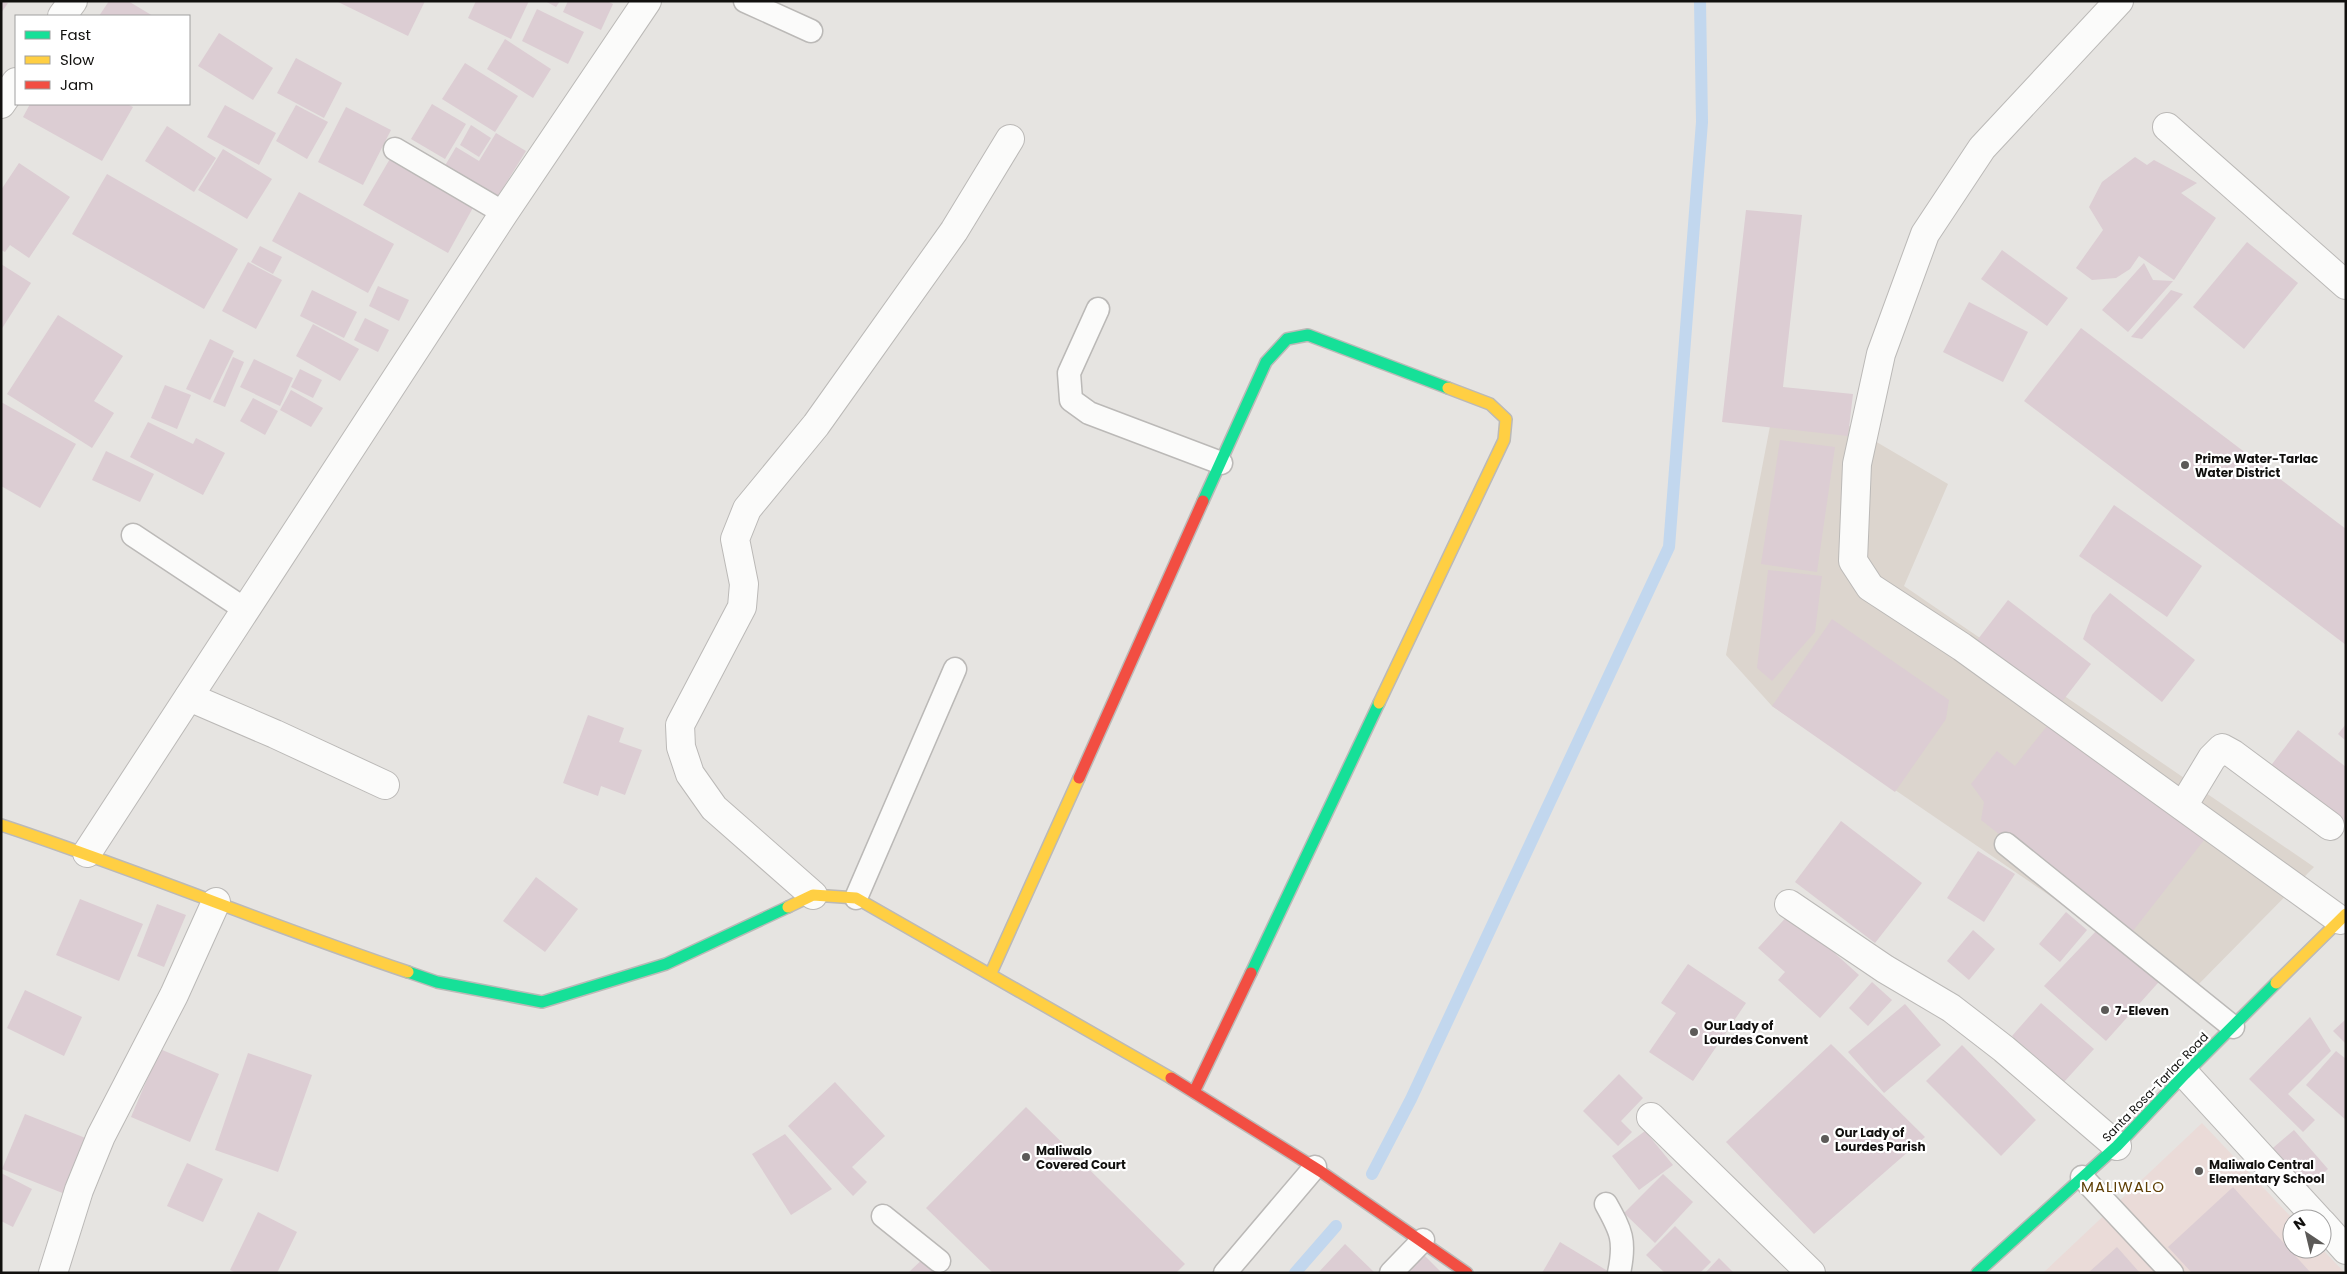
<svg xmlns="http://www.w3.org/2000/svg" width="2347" height="1274" font-family="Poppins,sans-serif">
	<style>
		.built { fill: #dcd5ce }
		.education { fill: #eadbd8 }
		.lines { fill: none; stroke-linecap: round; stroke-linejoin: round }
		.stream { stroke: #c2d7ee; stroke-width: 12 }
		.building { fill: #dccdd3 }
		.lane-casing { stroke: #bbb9b7; stroke-width: 25 }
		.street-casing { stroke: #bbb9b7; stroke-width: 30 }
		.fast-casing { stroke: #bbb9b7; stroke-width: 14 }
		.slow-casing { stroke: #bbb9b7; stroke-width: 14 }
		.jam-casing { stroke: #bbb9b7; stroke-width: 14 }
		.lane { stroke: #fbfbfa; stroke-width: 22 }
		.street { stroke: #fbfbfa; stroke-width: 28 }
		.fast { stroke: #16e098; stroke-width: 11 }
		.slow { stroke: #ffcf43; stroke-width: 11 }
		.jam { stroke: #f24e42; stroke-width: 11 }
		.poi-dot { fill: #5c5a58; stroke: #fff; stroke-width: 2 }
		.labels { text-anchor: middle; dominant-baseline: central; stroke-width: 4.5; stroke-linejoin: round; paint-order: stroke }
		.poi-label { font-size: 12px; font-weight: bold; fill: #11100e; stroke: #fff; text-anchor: start }
		.street-label { font-size: 12px; fill: #11100e; stroke: #fff }
		.quarter-label { font-size: 15px; letter-spacing: 1px; fill: #5e3e04; stroke: #fff }
	</style>
	<rect width="100%" height="100%" fill="#e6e4e1"/>
	<!-- built -->
	<polygon class="built" points="1781,369 1783,387 1948,484 1904,586 2314,867 2191,992 1772,706 1726,655"/>
	<!-- education -->
	<polygon class="education" points="2202,1123 2293,1219 2292,1249 2322,1249 2345,1273 2043,1273"/>
	<g class="lines">
		<!-- stream -->
		<g class="stream">
			<polyline points="1372,1174 1411,1099 1669,547 1702,122 1700,1"/>
			<polyline points="1295,1273 1336,1226"/>
		</g>
	</g>
	<!-- building -->
	<g class="building">
		<polygon points="1,1 8,3 1,13"/>
		<polygon points="109,1 128,1 153,16 99,16"/>
		<polygon points="336,1 425,1 408,36"/>
		<polygon points="476,1 529,1 511,39 468,18"/>
		<polygon points="545,1 560,1 556,7"/>
		<polygon points="568,1 607,1 613,4 601,30 563,12"/>
		<polygon points="537,9 584,32 568,64 522,41"/>
		<polygon points="219,33 273,68 253,100 198,66"/>
		<polygon points="505,39 551,69 533,98 487,69"/>
		<polygon points="296,58 342,83 324,118 277,93"/>
		<polygon points="465,63 518,96 495,132 442,99"/>
		<polygon points="30,104 127,104 133,107 102,161 23,117"/>
		<polygon points="432,104 466,124 445,159 411,139"/>
		<polygon points="225,105 276,133 259,165 207,137"/>
		<polygon points="296,105 328,122 307,159 276,141"/>
		<polygon points="346,107 391,130 363,185 318,162"/>
		<polygon points="471,125 491,138 479,157 460,145"/>
		<polygon points="167,126 216,158 194,192 145,161"/>
		<polygon points="496,133 526,151 495,201 443,169 456,147 479,161"/>
		<polygon points="223,149 272,179 247,219 198,190"/>
		<polygon points="391,157 475,204 448,253 363,205"/>
		<polygon points="2135,157 2147,165 2154,160 2197,183 2181,193 2216,218 2174,280 2139,256 2130,269 2116,278 2092,280 2076,268 2103,230 2089,207 2102,182"/>
		<polygon points="19,163 70,197 29,258 10,245 5,252 1,250 1,190"/>
		<polygon points="107,174 238,249 204,309 72,234"/>
		<polygon points="299,192 394,244 368,293 272,241"/>
		<polygon points="1746,210 1802,215 1783,387 1853,394 1848,436 1722,422"/>
		<polygon points="2247,242 2298,283 2244,349 2193,307"/>
		<polygon points="260,246 282,257 273,274 251,262"/>
		<polygon points="2002,250 2068,298 2047,326 1981,279"/>
		<polygon points="248,262 282,280 256,329 222,311"/>
		<polygon points="2144,263 2153,280 2173,281 2128,332 2102,310"/>
		<polygon points="1,264 31,283 1,330"/>
		<polygon points="378,286 409,300 399,321 369,306"/>
		<polygon points="312,290 357,312 344,338 300,316"/>
		<polygon points="2171,290 2183,294 2142,339 2131,337"/>
		<polygon points="1969,302 2028,332 2003,382 1943,352"/>
		<polygon points="58,315 123,356 94,401 114,413 92,448 7,394"/>
		<polygon points="365,318 389,330 378,352 354,340"/>
		<polygon points="313,324 359,349 340,381 296,356"/>
		<polygon points="2081,328 2346,529 2346,645 2024,401"/>
		<polygon points="210,339 234,351 210,400 186,389"/>
		<polygon points="233,357 244,362 225,407 213,402"/>
		<polygon points="254,359 293,378 280,406 240,387"/>
		<polygon points="300,369 322,380 313,398 291,387"/>
		<polygon points="165,385 191,395 177,429 151,418"/>
		<polygon points="291,390 323,408 311,427 280,410"/>
		<polygon points="253,398 278,411 265,435 240,421"/>
		<polygon points="1,402 76,444 40,508 1,486"/>
		<polygon points="148,422 193,444 196,438 225,453 203,495 130,457"/>
		<polygon points="1780,440 1835,447 1817,572 1761,564"/>
		<polygon points="106,451 154,474 140,502 92,480"/>
		<polygon points="2114,505 2202,566 2167,617 2079,556"/>
		<polygon points="1768,570 1822,576 1815,632 1772,681 1757,668"/>
		<polygon points="2110,593 2195,660 2162,702 2083,639 2092,615"/>
		<polygon points="2008,600 2091,664 2058,707 1975,643"/>
		<polygon points="1832,619 1949,700 1946,719 1895,792 1772,706"/>
		<polygon points="588,715 624,728 619,742 642,750 625,795 601,786 598,796 563,783"/>
		<polygon points="2055,716 2208,835 2129,936 1981,820 1984,802 1971,784 1997,751 2015,766"/>
		<polygon points="2346,724 2346,741 2338,734"/>
		<polygon points="2298,730 2346,767 2346,825 2342,830 2266,772"/>
		<polygon points="1841,821 1922,883 1875,943 1795,882"/>
		<polygon points="1978,851 2015,874 1984,922 1947,898"/>
		<polygon points="536,877 578,909 545,952 503,921"/>
		<polygon points="80,899 143,924 119,981 56,955"/>
		<polygon points="157,904 186,915 164,967 137,956"/>
		<polygon points="2066,912 2087,930 2060,962 2039,944"/>
		<polygon points="1790,913 1859,975 1820,1018 1778,980 1785,972 1758,948"/>
		<polygon points="2098,929 2165,975 2106,1041 2044,986"/>
		<polygon points="1973,930 1995,949 1969,980 1947,961"/>
		<polygon points="1688,964 1746,1003 1693,1081 1649,1052 1676,1013 1661,1003"/>
		<polygon points="1872,982 1892,1000 1868,1026 1849,1008"/>
		<polygon points="25,990 82,1017 64,1056 7,1028"/>
		<polygon points="2041,1003 2094,1049 2064,1082 2012,1036"/>
		<polygon points="1905,1004 1941,1045 1884,1093 1848,1052"/>
		<polygon points="2310,1017 2331,1051 2288,1094 2315,1120 2303,1132 2249,1079"/>
		<polygon points="2346,1019 2346,1044 2333,1031"/>
		<polygon points="1831,1044 1925,1137 1814,1234 1726,1142"/>
		<polygon points="1962,1045 2036,1120 2001,1156 1926,1081"/>
		<polygon points="160,1049 219,1074 190,1142 131,1117"/>
		<polygon points="2336,1051 2346,1059 2346,1120 2306,1085"/>
		<polygon points="248,1053 312,1075 278,1172 215,1150"/>
		<polygon points="1619,1074 1643,1098 1621,1121 1632,1132 1618,1146 1583,1111"/>
		<polygon points="835,1082 885,1136 852,1167 867,1182 853,1196 788,1126"/>
		<polygon points="1026,1107 1185,1264 1176,1273 993,1273 926,1208"/>
		<polygon points="25,1114 88,1139 65,1194 2,1169"/>
		<polygon points="2294,1130 2328,1169 2302,1192 2267,1153"/>
		<polygon points="1645,1131 1673,1165 1639,1190 1612,1156"/>
		<polygon points="785,1134 832,1189 791,1215 752,1154"/>
		<polygon points="187,1163 223,1179 203,1222 167,1206"/>
		<polygon points="1,1173 32,1189 13,1227 1,1221"/>
		<polygon points="1663,1174 1693,1202 1655,1243 1624,1213"/>
		<polygon points="2233,1187 2311,1273 2192,1273 2168,1247"/>
		<polygon points="258,1212 297,1232 277,1273 236,1273 230,1270"/>
		<polygon points="1675,1226 1711,1262 1700,1273 1665,1273 1646,1255"/>
		<polygon points="1560,1242 1611,1273 1542,1273"/>
		<polygon points="1345,1244 1375,1273 1318,1273"/>
		<polygon points="2117,1247 2140,1273 2088,1273"/>
		<polygon points="1423,1254 1442,1273 1405,1273"/>
		<polygon points="927,1255 943,1273 908,1273"/>
		<polygon points="1719,1258 1734,1273 1705,1273"/>
	</g>
	<g class="lines">
		<!-- lane casing -->
		<g class="lane-casing">
			<g id="lane">
				<polyline points="745,1 811,31"/>
				<polyline points="395,149 504,213"/>
				<polyline points="1098,309 1069,373 1071,400 1089,413 1221,463"/>
				<polyline points="133,535 246,610"/>
				<polyline points="2006,844 2233,1027"/>
				<polyline points="856,898 955,669"/>
				<polyline points="2082,1177 2172,1273"/>
				<path d="M1606,1204C1621,1231 1626,1240 1619,1273"/>
				<polyline points="883,1216 939,1261"/>
				<polyline points="1225,1273 1315,1167"/>
				<polyline points="1391,1273 1423,1240"/>
			</g>
		</g>
		<!-- street casing -->
		<g class="street-casing">
			<g id="street">
				<polyline points="2119,1 1982,148 1925,234 1881,354 1857,464 1853,561 1870,587 1962,647 2340,920"/>
				<polyline points="62,16 73,1"/>
				<polyline points="1,104 16,82"/>
				<polyline points="2167,127 2346,285"/>
				<polyline points="189,697 275,734 385,785"/>
				<polyline points="2183,806 2212,758 2222,748 2233,754 2330,826"/>
				<polyline points="87,853 504,213 647,1"/>
				<polyline points="813,895 714,808 690,774 681,747 680,725 742,607 744,584 735,539 747,509 816,425 954,231 1010,139"/>
				<polyline points="1789,904 1885,969 1951,1008 2004,1049 2117,1146"/>
				<polyline points="2185,1074 2318,1219"/>
				<polyline points="1651,1117 1811,1273"/>
				<polyline points="2322,1223 2346,1250"/>
				<polyline points="53,1273 79,1190 101,1136 174,995 216,902"/>
			</g>
		</g>
		<!-- fast casing -->
		<g class="fast-casing">
			<g id="fast">
				<polyline points="1203,501 1266,362 1287,339 1308,335 1448,388"/>
				<polyline points="408,972 437,982 542,1002 666,964 788,907"/>
				<polyline points="1251,973 1379,703"/>
				<polyline points="1977,1273 2117,1146 2185,1074 2276,983"/>
			</g>
		</g>
		<!-- slow casing -->
		<g class="slow-casing">
			<g id="slow">
				<polyline points="1379,703 1504,440 1506,419 1490,404 1448,388"/>
				<path d="M1,825C138,870 271,926 408,972"/>
				<polyline points="788,907 813,895 856,898 1171,1078"/>
				<polyline points="991,973 1079,778"/>
				<polyline points="2276,983 2346,914"/>
			</g>
		</g>
		<!-- jam casing -->
		<g class="jam-casing">
			<g id="jam">
				<polyline points="1079,778 1203,501"/>
				<polyline points="1171,1078 1320,1171 1467,1273"/>
				<polyline points="1195,1090 1251,973"/>
			</g>
		</g>
		<!-- lane -->
		<use href="#lane" class="lane"/>
		<!-- street -->
		<use href="#street" class="street"/>
		<!-- fast -->
		<use href="#fast" class="fast"/>
		<!-- slow -->
		<use href="#slow" class="slow"/>
		<!-- jam -->
		<use href="#jam" class="jam"/>
	</g>
	<!-- markers -->
	<g class="poi-dot">
		<circle cx="2185" cy="465" r="5"/>
		<circle cx="2105" cy="1010" r="5"/>
		<circle cx="1694" cy="1032" r="5"/>
		<circle cx="1825" cy="1139" r="5"/>
		<circle cx="1026" cy="1157" r="5"/>
		<circle cx="2199" cy="1171" r="5"/>
	</g>
	<g class="labels">
		<!-- poi labels -->
		<g class="poi-label">
			<text x="2195" y="458">Prime Water-Tarlac<tspan x="2195" dy="14">Water District</tspan></text>
			<text x="2115" y="1010">7-Eleven</text>
			<text x="1704" y="1025">Our Lady of<tspan x="1704" dy="14">Lourdes Convent</tspan></text>
			<text x="1835" y="1132">Our Lady of<tspan x="1835" dy="14">Lourdes Parish</tspan></text>
			<text x="1036" y="1150">Maliwalo<tspan x="1036" dy="14">Covered Court</tspan></text>
			<text x="2209" y="1164">Maliwalo Central<tspan x="2209" dy="14">Elementary School</tspan></text>
		</g>
		<!-- street labels -->
		<g class="street-label">
			<text transform="translate(2155 1087) rotate(-46)">Santa Rosa-Tarlac Road</text>
		</g>
		<!-- quarter labels -->
		<g class="quarter-label">
			<text x="2123" y="1186">MALIWALO</text>
		</g>
	</g>
	<!-- border -->
	<rect width="2347" height="1274" fill="none" stroke="#11100e" stroke-width="5"/>
	<!-- legend -->
	<rect x="15" y="15" width="175" height="90" fill="#ffffff" stroke="#a09f9f"/>
	<rect x="25" y="31" width="25" height="8" fill="#16e098" stroke="#a09f9f"/>
	<text x="60" y="40" font-size="15" fill="#11100e">Fast</text>
	<rect x="25" y="56" width="25" height="8" fill="#ffcf43" stroke="#a09f9f"/>
	<text x="60" y="65" font-size="15" fill="#11100e">Slow</text>
	<rect x="25" y="81" width="25" height="8" fill="#f24e42" stroke="#a09f9f"/>
	<text x="60" y="90" font-size="15" fill="#11100e">Jam</text>
	<!-- north arrow -->
	<g transform="translate(2307 1234) rotate(325)"><circle r="24" fill="#ffffff" stroke="#a09f9f"/>
	<path d="M0-4L9 19L0 12L-9 19Z" fill="#5c5a58"/>
	<text y="-8" font-size="14" font-weight="bold" text-anchor="middle" fill="#11100e">N</text>
	</g>
</svg>
